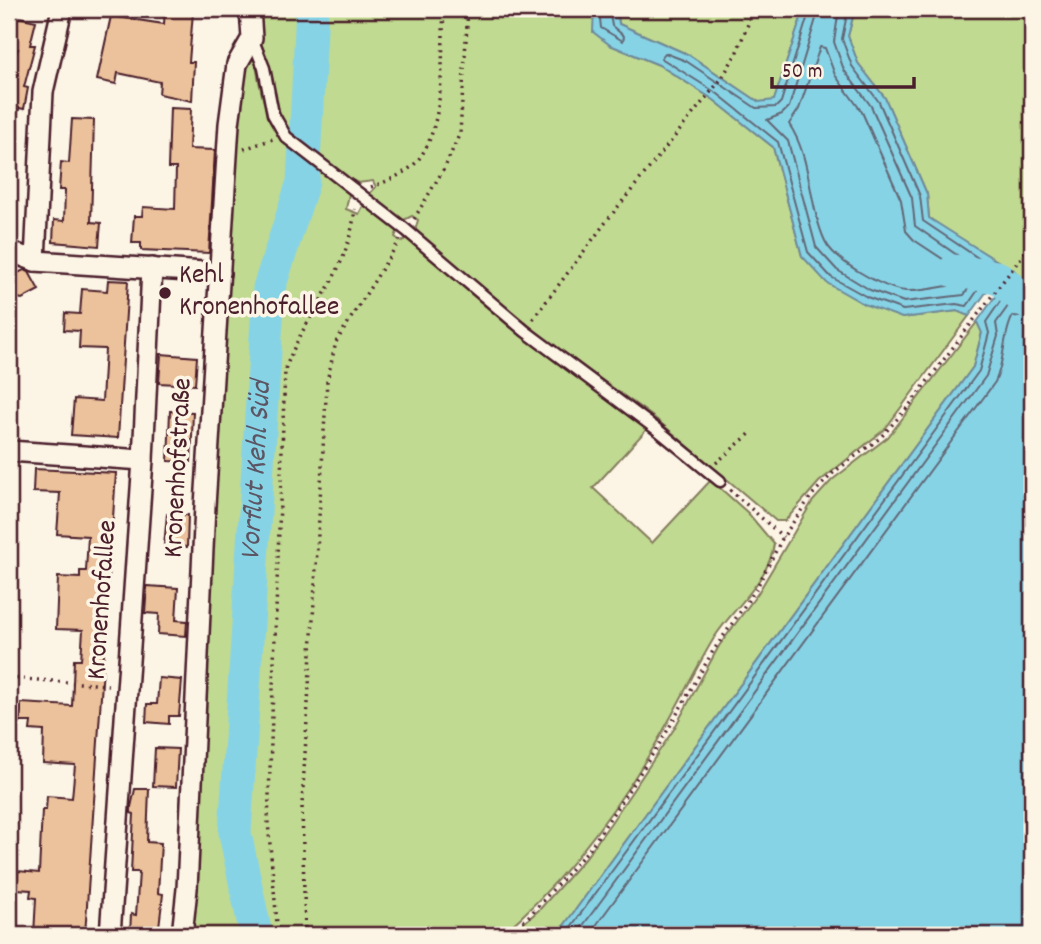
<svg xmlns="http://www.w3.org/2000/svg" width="1041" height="944" font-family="Dekko,sans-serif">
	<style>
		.green { fill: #c0da91; stroke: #857c5e; stroke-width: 2 }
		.water { fill: #87d3e6; stroke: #6f8b9b; stroke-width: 2 }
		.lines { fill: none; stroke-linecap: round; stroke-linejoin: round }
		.shore { stroke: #626776; stroke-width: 2 }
		.river { stroke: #87d3e6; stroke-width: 33 }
		.building { fill: #ebc29b; stroke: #4a1f2b; stroke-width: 2 }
		.service-casing { stroke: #4a1f2b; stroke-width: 15 }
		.minor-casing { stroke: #4a1f2b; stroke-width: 24 }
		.path { stroke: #4a1f2b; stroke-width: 3.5; stroke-dasharray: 2 5; stroke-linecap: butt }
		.service { stroke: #fcf5e5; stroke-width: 10 }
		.minor { stroke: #fcf5e5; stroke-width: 19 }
		.poi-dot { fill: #4a1f2b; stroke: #fcf5e5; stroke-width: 2.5 }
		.labels { text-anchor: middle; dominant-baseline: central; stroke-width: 7; stroke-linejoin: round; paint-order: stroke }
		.poi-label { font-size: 28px; fill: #4a1f2b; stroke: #fcf5e5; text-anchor: start }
		.street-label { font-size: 28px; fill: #4a1f2b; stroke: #fcf5e5 }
		.water-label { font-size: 30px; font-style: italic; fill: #5c5563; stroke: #fcf5e5 }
	</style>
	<rect width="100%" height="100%" fill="#fcf5e5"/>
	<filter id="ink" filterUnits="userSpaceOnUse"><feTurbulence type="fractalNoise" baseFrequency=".0143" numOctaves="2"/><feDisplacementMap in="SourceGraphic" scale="14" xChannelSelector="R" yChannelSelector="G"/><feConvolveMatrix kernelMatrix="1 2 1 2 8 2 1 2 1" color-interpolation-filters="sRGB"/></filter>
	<g filter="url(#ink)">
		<!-- green -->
		<g class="green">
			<path d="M256,9H594L592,13L610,45L659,65L714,100L773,147L802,256L902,318L957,311L969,316L885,429L819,482L785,521H776L656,419L544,338L415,231L418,220L412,216L402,221L371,197L369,194L376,187L373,181L358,183L346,177L349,194L346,209L359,214L364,204L398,230L395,237L402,242L407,237L531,343L648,428L593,488L652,543L711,480L748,513L774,544C769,581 733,608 714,638C693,673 676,710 655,745C613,815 563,883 501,935H189L200,826L233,126L239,70L251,55L255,60C261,92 264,119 287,143L266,56L258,36Z"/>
			<polygon points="617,9 804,9 774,101 759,102 689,55 619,24"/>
			<polygon points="855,9 1032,9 1032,293 1014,270 960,240 929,218 927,194 885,98 858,63 848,36"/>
			<polygon points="977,322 982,332 973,367 557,935 510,935 540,909 586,857 610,824 674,729 719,646 758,593 812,502 832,480 888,437"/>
		</g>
		<!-- water -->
		<g class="water">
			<polygon points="594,9 617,9 619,24 689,55 759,102 774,100 804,9 855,9 848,36 858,63 885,98 927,194 929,218 1005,266 969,316 957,311 902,318 864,304 827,283 802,256 773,147 714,100 659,65 610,45 593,32"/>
			<polygon points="1014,270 1032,293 1032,935 557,935 973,367 982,333 977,322"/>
		</g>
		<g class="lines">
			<!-- shore -->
			<g class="shore">
				<polyline points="599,9 601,28 623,41 624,36 612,26 609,9"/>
				<polyline points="810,9 781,102 776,107 756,108 686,61 665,53 661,58 718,94 778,142 808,252 831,277 867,297 903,310 956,304 967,306 993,268 923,221 920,196 879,102 852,66 842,39 848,9"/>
				<polyline points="819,9 789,107 782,114 767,120 788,141 816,247 837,270 870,290 904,302 964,295 980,271 915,226 912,198 871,106 844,70 834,42 839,9"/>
				<path d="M820,47L825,48L835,75L862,112L901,200L906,231L914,240L964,273L959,284C943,286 922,292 906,291C884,289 834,261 825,241C808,204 812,158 789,124L799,109Z"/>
				<polyline points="565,935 979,371 989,333 986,322 1010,287 1015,286 1023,296 1032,299"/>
				<polyline points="576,935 986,376 998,336 996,323 1011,302 1032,308"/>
				<path d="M589,935L995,382C1005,362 1003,332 1013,316L1032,318"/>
			</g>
			<!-- river -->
			<g class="river">
				<polyline points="954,271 997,277 1032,305"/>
				<path id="s1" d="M256,935L235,833L269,288L303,182L312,9"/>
			</g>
		</g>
		<!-- building -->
		<g class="building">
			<polygon points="165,9 193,12 189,62 194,62 192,101 159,94 160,82 118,73 116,84 97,80 111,16 164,24"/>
			<polygon points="9,15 36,21 30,45 35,45 24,87 28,88 24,109 19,108 14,128 9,127 11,72 9,68 18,49 9,48"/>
			<polygon points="170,108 191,109 189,149 215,150 209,253 141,250 141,243 132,243 134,216 142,216 143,207 175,209 176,168 168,168"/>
			<polygon points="72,119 94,120 91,222 101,223 99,246 53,242 54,220 64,221 65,190 59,190 61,162 69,163"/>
			<polygon points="24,270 29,272 39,290 22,299 9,296 9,271 18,273"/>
			<polygon points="108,280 128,281 118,438 71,435 74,399 102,401 105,349 79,348 80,331 64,330 65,313 80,314 82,289 107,291"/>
			<polygon points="161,354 197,357 195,385 159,383"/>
			<polygon points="170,411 193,412 191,462 168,461"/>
			<polygon points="34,469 116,473 85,935 34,935 36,898 30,897 31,890 17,889 18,871 39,873 42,810 46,810 47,796 72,798 75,765 43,763 44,731 30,730 31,722 20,722 21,712 21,703 72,706 74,660 81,660 83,630 56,629 58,577 80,578 80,571 86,571 88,536 57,534 60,493 33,492"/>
			<polygon points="167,514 188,515 187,547 164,546"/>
			<polygon points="147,586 178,588 176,620 187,621 186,636 158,634 159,614 145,613"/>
			<polygon points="159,678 182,680 179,716 169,716 169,724 146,722 147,704 157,704"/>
			<polygon points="155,748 178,749 176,787 153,786"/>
			<polygon points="135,789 149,789 147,842 161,843 158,893 163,894 158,935 130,935 131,914 136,915 139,872 131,872 134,814 131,813 131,807"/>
		</g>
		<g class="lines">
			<!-- service casing -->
			<g class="service-casing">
				<polyline id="service" points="252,38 264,68 273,114 286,137 406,230 525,331 659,431 720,481"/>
			</g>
			<!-- minor casing -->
			<g class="minor-casing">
				<g id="minor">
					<polyline points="9,251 35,261 220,273"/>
					<polyline points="35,261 43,92 62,9"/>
					<polyline points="9,451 143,460"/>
					<polyline points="110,935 143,460 152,268"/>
					<polyline points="182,935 187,889 205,506 229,124 237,64 252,38 250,9"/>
				</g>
			</g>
			<!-- path -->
			<g class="path">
				<polyline points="244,149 273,139"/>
				<path d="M371,187C385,182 398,177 410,168C447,139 441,53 444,9"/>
				<polyline points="414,219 445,167 460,133 468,9"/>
				<polyline points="533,319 609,218 722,78 736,54 754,9"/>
				<polyline points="716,463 752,432"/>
				<polyline points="730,490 783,537"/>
				<polyline points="9,678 108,685"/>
				<path d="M278,935L268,822L285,370C306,310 347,279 355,209"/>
				<polyline points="305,935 302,805 327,381 336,342 400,240"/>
				<polyline points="507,935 530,915 590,848 662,740 713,651 756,589 783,537 812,495 834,472 880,438 908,407 1032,243"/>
			</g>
			<!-- service -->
			<use href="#service" class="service"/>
			<!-- minor -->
			<use href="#minor" class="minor"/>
		</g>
	</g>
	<!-- markers -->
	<circle class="poi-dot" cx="165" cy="293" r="7"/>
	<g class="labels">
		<!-- poi labels -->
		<g class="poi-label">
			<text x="179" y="277">Kehl<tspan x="179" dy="32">Kronenhofallee</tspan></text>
		</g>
		<!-- street labels -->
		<g class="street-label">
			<text transform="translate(180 468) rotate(-87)">Kronenhofstraße</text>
			<text transform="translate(104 600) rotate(-86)">Kronenhofallee</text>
		</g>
		<!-- water labels -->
		<g class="water-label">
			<text stroke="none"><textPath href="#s1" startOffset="467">Vorflut Kehl Süd</textPath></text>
		</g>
	</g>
	<!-- margin -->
	<rect width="1041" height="944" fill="none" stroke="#fcf5e5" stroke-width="35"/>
	<rect x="18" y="18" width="1006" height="909" fill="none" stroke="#4a1f2b" stroke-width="2.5" filter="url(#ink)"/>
	<!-- scale -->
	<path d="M772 77v10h142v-10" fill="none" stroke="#4a1f2b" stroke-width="3.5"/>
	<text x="782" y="77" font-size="21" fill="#4a1f2b" stroke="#fcf5e5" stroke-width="5" paint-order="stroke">50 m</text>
</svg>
